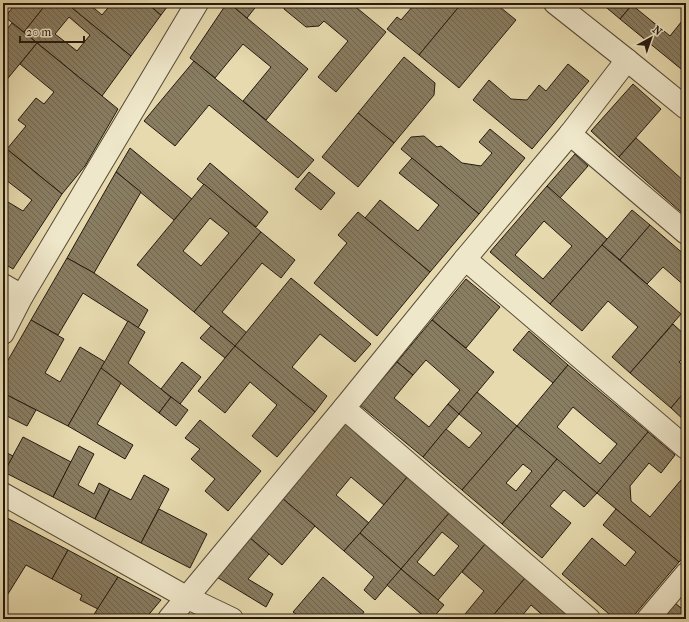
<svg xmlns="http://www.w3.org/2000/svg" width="689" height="622" font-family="'IM FELL French Canon',serif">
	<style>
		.building { fill: url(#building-back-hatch); stroke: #25190f; fill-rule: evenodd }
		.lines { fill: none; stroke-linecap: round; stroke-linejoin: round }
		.minor-casing { stroke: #554937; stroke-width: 24 }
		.minor { stroke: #efe7ca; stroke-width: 22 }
	</style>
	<defs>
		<pattern id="building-back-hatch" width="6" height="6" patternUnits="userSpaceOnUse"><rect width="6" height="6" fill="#897d62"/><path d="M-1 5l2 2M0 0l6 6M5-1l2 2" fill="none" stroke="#70664f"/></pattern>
	</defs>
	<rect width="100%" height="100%" fill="#e6daae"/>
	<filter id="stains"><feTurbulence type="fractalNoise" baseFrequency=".005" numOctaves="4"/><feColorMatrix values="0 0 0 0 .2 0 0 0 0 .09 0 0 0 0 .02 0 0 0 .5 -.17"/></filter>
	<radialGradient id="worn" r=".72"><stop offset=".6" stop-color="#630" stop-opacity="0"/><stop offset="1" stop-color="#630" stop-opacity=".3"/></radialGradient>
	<!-- building -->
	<g class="building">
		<polygon points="16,3 47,3 24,32 5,17"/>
		<path d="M47,3H66L131,56L102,96L24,32ZM69,17L90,35L77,51L55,34Z"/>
		<polygon points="66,3 88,3 102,15 112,3 147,3 161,15 131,56"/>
		<polygon points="147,3 170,3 161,15"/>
		<polygon points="227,3 229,3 308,69 266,120 243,101 271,67 243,44 215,78 190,58"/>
		<polygon points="229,3 257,3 258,4 247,18"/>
		<polygon points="284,3 351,3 386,32 336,92 318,77 348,41 324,21 319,26 306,27 284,9"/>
		<polygon points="409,3 462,3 419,55 387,29 397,17 401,20 413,6"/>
		<polygon points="462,3 495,3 516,20 459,88 419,55"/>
		<polygon points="601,3 629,3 632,5 620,19"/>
		<polygon points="632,5 670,36 686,16 686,73 620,19"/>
		<polygon points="12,23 37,43 4,83 3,83 3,34"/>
		<polygon points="37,43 118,109 85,166 62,194 7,149 26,126 18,120 36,98 44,104 54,92 20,64"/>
		<polygon points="404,57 435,83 434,95 394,143 358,113"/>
		<polygon points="194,61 314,160 298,178 209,105 175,146 144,121"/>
		<polygon points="568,64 589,81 532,149 473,100 489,80 511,99 527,100 539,85 546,91"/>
		<polygon points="633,84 661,109 619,157 591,131"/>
		<polygon points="358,113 394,143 358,187 322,157"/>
		<polygon points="490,129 525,158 479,214 401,149 411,137 424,136 437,147 441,146 462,163 481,166 492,153 479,142"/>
		<polygon points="636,138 686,183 686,206 681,212 619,157"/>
		<polygon points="3,146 62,194 13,269 3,263 3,199 23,211 32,200 6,180 3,185"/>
		<polygon points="130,148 192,199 174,220 116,172"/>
		<polygon points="575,154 588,166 560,198 547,186"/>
		<polygon points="412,158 479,214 430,272 365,218 380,200 418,231 439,205 399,173"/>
		<polygon points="210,163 268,212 256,227 197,179"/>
		<polygon points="116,172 141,192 94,273 67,258"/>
		<polygon points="309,172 335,193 321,210 295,189"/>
		<path d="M204,184L261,232L194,312L137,265ZM210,218L229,233L201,266L183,251Z"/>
		<path d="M547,186L607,239L550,304L490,252ZM544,221L572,246L543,279L515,255Z"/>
		<polygon points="632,210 650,225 620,260 602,245"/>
		<polygon points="358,212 430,272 377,336 314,283 347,243 338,235"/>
		<polygon points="650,225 686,256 686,287 663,267 647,284 620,260"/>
		<polygon points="261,232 295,260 281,278 262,263 222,312 247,333 235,346 194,312"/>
		<polygon points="602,245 681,314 630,373 612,357 638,327 608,301 582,331 550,304"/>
		<polygon points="67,258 94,273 148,310 138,328 83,293 58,335 31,320"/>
		<polygon points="291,278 371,344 355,362 320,334 292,367 327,396 315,412 235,346"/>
		<polygon points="466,279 500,307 466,348 432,320"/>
		<polygon points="31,320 64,339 45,373 60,382 80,347 105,362 68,426 3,393 3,369"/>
		<polygon points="432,320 494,372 459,414 448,404 460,390 426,360 413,375 397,362"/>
		<polygon points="128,321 145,332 128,363 171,397 159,413 101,368"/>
		<polygon points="673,324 686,336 686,355 679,362 686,369 686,390 671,408 630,373"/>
		<polygon points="211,326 235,346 225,358 200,338"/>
		<polygon points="529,331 568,365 553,383 513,350"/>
		<polygon points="235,346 315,412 277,457 252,436 277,405 250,382 225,413 198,391"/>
		<polygon points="182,362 201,377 180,404 161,389"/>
		<polygon points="397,362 413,375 394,398 429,427 448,404 459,414 423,457 360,405"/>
		<path d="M568,365L648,432L597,493L517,426ZM573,407L617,444L600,464L557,427Z"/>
		<polygon points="101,368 121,383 97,424 133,445 125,459 68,426"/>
		<polygon points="686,390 686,422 671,408"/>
		<polygon points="477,392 517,426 462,490 423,457 446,429 469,448 482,433 459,414"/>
		<polygon points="3,393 36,410 27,426 3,414"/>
		<polygon points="171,397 188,410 176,426 159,413"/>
		<polygon points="200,420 261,471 228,511 205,491 215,479 191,459 200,449 185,438"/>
		<polygon points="345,423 408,476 384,505 351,477 336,495 369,523 344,551 282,498"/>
		<path d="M517,426L557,459L502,524L462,490ZM523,464L532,471L516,491L506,483Z"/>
		<polygon points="648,432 675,455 661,473 649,463 630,486 631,501 650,517 686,474 686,554 679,562 597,493"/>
		<polygon points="23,437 71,462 53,497 4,472"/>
		<polygon points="79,446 94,454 78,485 94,494 99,483 110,489 95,519 53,497"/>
		<polygon points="3,451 13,456 4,472 3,471"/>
		<polygon points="557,459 597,493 584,507 564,490 550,506 571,523 542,558 502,524"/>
		<polygon points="144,475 169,489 141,543 95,519 110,489 131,500"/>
		<polygon points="408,476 450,512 401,569 360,533"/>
		<polygon points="282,498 315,526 282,565 249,537"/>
		<polygon points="159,509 207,534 190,568 141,543"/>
		<polygon points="616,509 679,562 631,619 615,619 562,574 592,538 625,566 636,552 603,525"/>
		<path d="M450,512L486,543L438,600L401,569ZM442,532L459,546L434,576L417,562Z"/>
		<polygon points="7,518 68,550 52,579 26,565 3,602 3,525"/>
		<polygon points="360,533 401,569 375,600 364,590 374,577 344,551"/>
		<polygon points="249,537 269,554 248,579 273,594 266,607 215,576"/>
		<polygon points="486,543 526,577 490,619 461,619 484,591 462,572"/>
		<polygon points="68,550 118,577 98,609 80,600 82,595 52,579"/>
		<polygon points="401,569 444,605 432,619 427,619 387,585"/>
		<polygon points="118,577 161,600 145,619 91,619"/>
		<polygon points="323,577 364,612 359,619 303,619 293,612"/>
		<polygon points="526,577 570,614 565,619 547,619 531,605 521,617 521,619 490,619"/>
		<polygon points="675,603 686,612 686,619 661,619"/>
	</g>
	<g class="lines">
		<!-- minor casing -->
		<g class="minor-casing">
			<g id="minor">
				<polyline points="555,3 627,60 686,108"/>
				<polyline points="570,134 686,233"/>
				<polyline points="465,259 686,448"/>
				<polyline points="3,285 22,296"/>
				<polyline points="3,333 22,296 197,3"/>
				<polyline points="344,408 589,619"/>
				<polyline points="3,494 186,597 232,619"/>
				<polyline points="169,619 344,408 465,259 570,134 627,60"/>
				<polyline points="648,619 686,574"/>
			</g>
		</g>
		<!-- minor -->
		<use href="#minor" class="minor"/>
	</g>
	<!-- margin -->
	<rect width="689" height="622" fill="none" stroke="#e6daae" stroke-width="16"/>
	<rect x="4" y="4" width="681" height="614" fill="none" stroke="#25190f" stroke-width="2"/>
	<rect x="8" y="8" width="673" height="606" fill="none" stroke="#25190f"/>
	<!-- north arrow -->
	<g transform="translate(651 38) rotate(40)" stroke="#efe7ca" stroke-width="3" paint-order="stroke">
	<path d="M0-3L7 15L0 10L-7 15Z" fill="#25190f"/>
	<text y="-6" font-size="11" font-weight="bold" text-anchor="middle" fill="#25190f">N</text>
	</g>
	<!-- scale -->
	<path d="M20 36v6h64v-6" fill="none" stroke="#25190f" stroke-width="2"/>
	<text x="26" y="36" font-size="12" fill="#25190f" stroke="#efe7ca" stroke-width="3" paint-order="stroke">20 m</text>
	<rect width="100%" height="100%" filter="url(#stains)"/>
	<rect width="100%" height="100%" fill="url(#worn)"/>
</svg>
